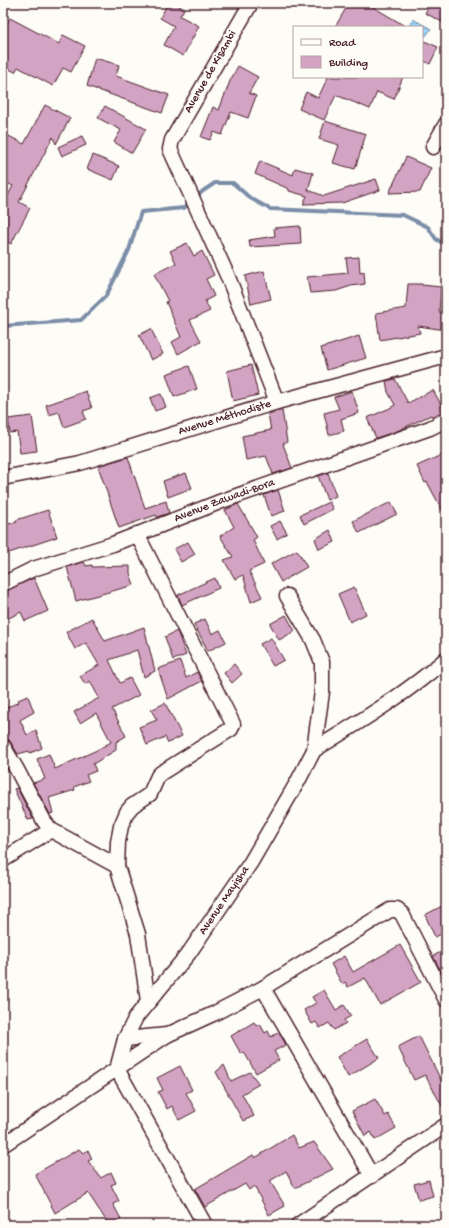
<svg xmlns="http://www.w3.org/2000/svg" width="449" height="1228" font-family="'Gochi Hand',sans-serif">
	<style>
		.water { fill: url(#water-rules); stroke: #7b8da8 }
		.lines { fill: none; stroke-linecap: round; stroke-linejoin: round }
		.stream { stroke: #7b8da8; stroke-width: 4 }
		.building { fill: #d3a3c3; stroke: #4a1f2b }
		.minor-casing { stroke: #4a1f2b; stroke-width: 17 }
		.minor { stroke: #fdfcf7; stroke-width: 14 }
		.labels { text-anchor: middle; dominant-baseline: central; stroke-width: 4; stroke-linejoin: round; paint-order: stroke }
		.street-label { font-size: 12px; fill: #4a1f2b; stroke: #fdfcf7 }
	</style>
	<defs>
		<pattern id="water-rules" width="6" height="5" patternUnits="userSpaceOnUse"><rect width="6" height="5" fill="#9bd6fb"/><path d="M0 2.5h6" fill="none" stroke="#87b7d7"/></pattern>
	</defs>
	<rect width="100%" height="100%" fill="#fdfcf7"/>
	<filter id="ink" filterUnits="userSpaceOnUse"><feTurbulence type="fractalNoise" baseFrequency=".025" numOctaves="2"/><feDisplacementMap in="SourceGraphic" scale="8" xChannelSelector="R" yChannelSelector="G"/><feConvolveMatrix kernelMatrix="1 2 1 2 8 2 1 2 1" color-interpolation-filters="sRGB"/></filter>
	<g filter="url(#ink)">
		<!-- water -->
		<polygon class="water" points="413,19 431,29 426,36 422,34 422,27 409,26"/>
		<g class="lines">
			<!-- stream -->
			<polyline class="stream" points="3,326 81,320 106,296 129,250 141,212 184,208 203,191 215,183 233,183 250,198 270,209 403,215 428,227 436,239 446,245"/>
		</g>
		<!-- building -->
		<g class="building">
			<polygon points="168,3 175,3 184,9 180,16 199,26 183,56 164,45 174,26 160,18"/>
			<polygon points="349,3 375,3 373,7 407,27 335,27"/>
			<polygon points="431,3 446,3 446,24 425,13"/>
			<polygon points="10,18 59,44 63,35 85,46 71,72 63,68 53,86 18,67 15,72 3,66 3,31"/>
			<polygon points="422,40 438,47 430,64 422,60"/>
			<polygon points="95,58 119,65 116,76 169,95 162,113 87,86"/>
			<polygon points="238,66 258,77 249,93 256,96 248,118 231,112 222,135 214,132 210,140 201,137 213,107 219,110 230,81"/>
			<polygon points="328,77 403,77 394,99 377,92 370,109 336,95 324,120 299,109 306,92 318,98"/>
			<polygon points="45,105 70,118 56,144 53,137 19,202 30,208 11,244 3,239 3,205 13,186 3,181 3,133 24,144"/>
			<polygon points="105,106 146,129 132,153 114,142 121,130 98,118"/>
			<polygon points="325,121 366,134 355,169 333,163 339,145 319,139"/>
			<polygon points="82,136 86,145 62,156 58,147"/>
			<polygon points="93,155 119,166 113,180 87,169"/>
			<polygon points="406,157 431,168 420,192 389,193"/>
			<polygon points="260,161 293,175 295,168 313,173 308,190 324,196 376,179 380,190 342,203 303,204 307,196 289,191 289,189 255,174"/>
			<polygon points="300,226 301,244 250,247 249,240 275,236 274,228"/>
			<polygon points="187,243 194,256 202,251 214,275 206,279 214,296 205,301 210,311 190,320 201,341 178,354 172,342 181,337 166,302 168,301 154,274 176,263 170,251"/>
			<polygon points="359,257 360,273 364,272 365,284 351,286 336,291 310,293 307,277 348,273 346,258"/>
			<polygon points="264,271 271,299 251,304 245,276"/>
			<polygon points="408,284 422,284 422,285 441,287 439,312 446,313 446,330 418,326 420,333 380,340 376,313 406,308"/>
			<polygon points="151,329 163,354 151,360 139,335"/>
			<polygon points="359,336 366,358 327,370 321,348"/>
			<polygon points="251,365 258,395 233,401 227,371"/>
			<polygon points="189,366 197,389 174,397 166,374"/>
			<polygon points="395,379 408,403 433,390 444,410 432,417 431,415 397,431 376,438 367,418 390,408 395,405 388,392 386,381"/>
			<polygon points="86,391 92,408 83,411 86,419 64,427 59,412 49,415 46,405"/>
			<polygon points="352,391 359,413 341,419 344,431 329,435 324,413 339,409 334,397"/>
			<polygon points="161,394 166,407 155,411 150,398"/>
			<polygon points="282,410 287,442 283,444 292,468 273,474 266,456 246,460 242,436 271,430 268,414"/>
			<polygon points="32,416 37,451 20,453 17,432 10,433 8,419"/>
			<polygon points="446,453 446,517 427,482 425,483 417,466"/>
			<polygon points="128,457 145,508 166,501 169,513 157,517 156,515 119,528 98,466"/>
			<polygon points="186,473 192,488 168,497 163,481"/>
			<polygon points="328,473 336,496 327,500 318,476"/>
			<polygon points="278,490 285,511 271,516 264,495"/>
			<polygon points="329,502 333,509 304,524 300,515"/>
			<polygon points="391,502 397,514 359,533 353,521"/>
			<polygon points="238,504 257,537 253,540 264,564 249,571 262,597 251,602 243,575 235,579 224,560 233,557 220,536 234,527 225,510"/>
			<polygon points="48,510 57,537 3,555 3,525 17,522 16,520"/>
			<polygon points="280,521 287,533 277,539 270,526"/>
			<polygon points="330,530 335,542 319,549 315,539"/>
			<polygon points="188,542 195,554 181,562 174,549"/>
			<polygon points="297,550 307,567 281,582 271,564"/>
			<polygon points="84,562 86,566 92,565 92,567 130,566 130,573 134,585 76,601 67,567"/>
			<polygon points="34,578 48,611 25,621 21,612 3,621 3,592"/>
			<polygon points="215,578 219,588 182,605 178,595"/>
			<polygon points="354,587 366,614 350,622 338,594"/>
			<polygon points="286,615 295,631 279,640 270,624"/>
			<polygon points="92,618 105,641 144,627 155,671 144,677 137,650 109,660 120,683 130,678 139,695 112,709 126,736 116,742 116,750 93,764 96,771 86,775 89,781 74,787 75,790 49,798 53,813 50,814 33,783 45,779 37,759 49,754 55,769 97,750 111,742 96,713 80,723 74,712 99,698 90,681 85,684 80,676 99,665 86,643 75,649 66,632"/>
			<polygon points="205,619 212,634 220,630 226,642 208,651 194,624"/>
			<polygon points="177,631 186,655 173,660 165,637"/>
			<polygon points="271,638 284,660 273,666 260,644"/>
			<polygon points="180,661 186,678 197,672 202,681 168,699 158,669"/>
			<polygon points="234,664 242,674 232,683 224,673"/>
			<polygon points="28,696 34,712 20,720 27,735 36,730 42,748 30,753 29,751 18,754 10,741 7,738 3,738 3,709 19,702 18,700"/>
			<polygon points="165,703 182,736 168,743 165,737 147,745 139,727 157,720 151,710"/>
			<polygon points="17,788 33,819 28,820 14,789"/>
			<polygon points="442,906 446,915 446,932 435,937 425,915"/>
			<polygon points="400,945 421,982 380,1005 365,978 348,987 345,982 342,984 331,964 344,956 353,972"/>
			<polygon points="441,952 446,962 446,981 433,956"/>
			<polygon points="324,990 336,1010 344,1005 351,1016 344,1020 346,1023 334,1030 329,1023 320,1028 316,1022 312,1024 304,1010 316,1003 312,997"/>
			<polygon points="254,1022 257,1026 260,1024 265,1033 268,1031 271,1037 279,1032 286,1045 274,1051 279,1060 256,1073 244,1052 241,1054 231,1036"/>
			<polygon points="419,1036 442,1082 446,1080 446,1113 425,1075 414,1080 398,1047"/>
			<polygon points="367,1039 379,1058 348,1077 337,1057"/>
			<polygon points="224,1065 231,1081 250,1072 259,1084 242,1094 254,1116 243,1121 216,1072"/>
			<polygon points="180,1066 192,1090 186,1093 196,1111 179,1120 172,1106 167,1109 158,1092 163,1090 157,1078"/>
			<polygon points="375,1099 385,1116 388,1114 396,1128 375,1140 371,1132 365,1136 352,1111"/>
			<polygon points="292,1135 299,1148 314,1142 333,1169 295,1188 286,1171 270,1181 285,1206 269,1215 254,1186 249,1190 245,1184 205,1207 195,1189 253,1155 255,1158"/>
			<polygon points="79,1149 83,1153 88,1150 92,1159 88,1161 101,1178 111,1172 116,1183 111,1185 119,1201 113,1204 121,1219 110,1225 109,1225 88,1193 55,1213 35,1174"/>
			<polygon points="429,1180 433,1196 419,1200 414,1184"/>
		</g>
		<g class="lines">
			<!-- minor casing -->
			<g class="minor-casing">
				<g id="minor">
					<polyline points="251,3 172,140 170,149 228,277 277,402"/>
					<polyline points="433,147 446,124"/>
					<path id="s1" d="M3,478L80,463L277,402L446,356"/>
					<polyline points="137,534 233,724 231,729 161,773 158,776 150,794 132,806 127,812 121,826 118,842 117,866 138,934 148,1001"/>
					<path id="s2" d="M3,584L33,569L113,544L222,501L430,428L446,420"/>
					<polyline points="3,746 16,768 44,821 51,830 117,866"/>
					<path d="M314,750C359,722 406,694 446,659"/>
					<polyline points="3,860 51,830"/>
					<polyline points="263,988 390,910 397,910 402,914 446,1000"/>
					<polyline points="125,1039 167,1035 213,1014 263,988 372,1176"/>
					<path id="s3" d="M117,1069L125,1039L136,1017L189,953L251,862L298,781L314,750L322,692V662L313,640L287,596"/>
					<polyline points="117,1069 205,1225"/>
					<polyline points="3,1145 167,1035"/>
					<polyline points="298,1225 446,1125"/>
				</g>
			</g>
			<!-- minor -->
			<use href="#minor" class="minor"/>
		</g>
	</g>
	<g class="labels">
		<!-- street labels -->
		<g class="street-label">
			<text transform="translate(211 72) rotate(-60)">Avenue de Kisambi</text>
			<text stroke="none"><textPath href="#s1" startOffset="230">Avenue Méthodiste</textPath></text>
			<text stroke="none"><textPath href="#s2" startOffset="237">Avenue Zawadi-Bora</textPath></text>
			<text stroke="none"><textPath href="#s3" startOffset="202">Avenue Mayisha</textPath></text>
		</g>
	</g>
	<!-- margin -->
	<rect width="449" height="1228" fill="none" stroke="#fdfcf7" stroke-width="16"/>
	<rect x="8" y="8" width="433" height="1212" fill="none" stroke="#4a1f2b" stroke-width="1.5" filter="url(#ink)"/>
	<!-- legend -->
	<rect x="293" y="26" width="130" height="52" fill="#fdfcf7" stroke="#b5a4a5"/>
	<rect x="301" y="39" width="20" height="6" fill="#fdfcf7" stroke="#b5a4a5"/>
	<text x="329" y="46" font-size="12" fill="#4a1f2b">Road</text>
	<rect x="301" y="56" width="20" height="12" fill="#d3a3c3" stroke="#b5a4a5"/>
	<text x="329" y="66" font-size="12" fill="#4a1f2b">Building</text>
</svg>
